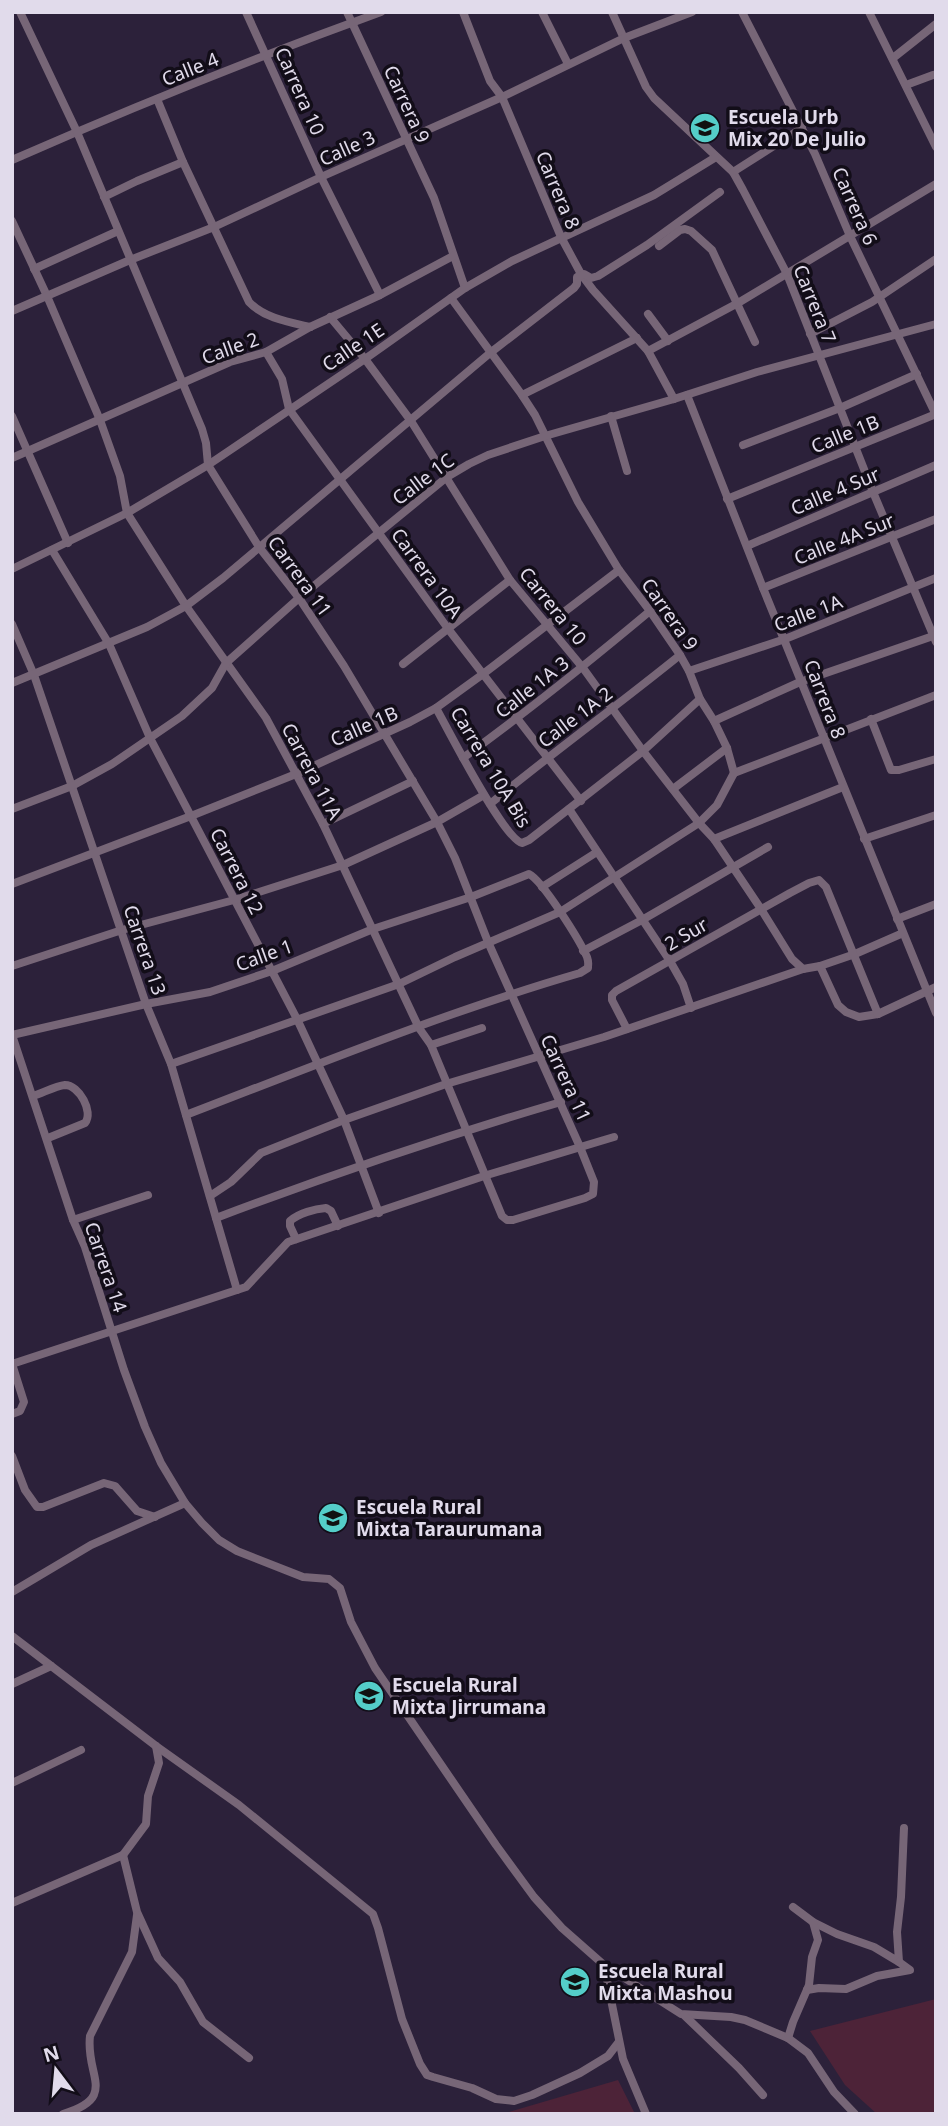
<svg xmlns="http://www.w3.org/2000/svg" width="948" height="2126" font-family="'Noto Sans',sans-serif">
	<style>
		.green { fill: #4d2338 }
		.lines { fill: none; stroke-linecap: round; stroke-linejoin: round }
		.minor { stroke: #767; stroke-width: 8 }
		.labels { text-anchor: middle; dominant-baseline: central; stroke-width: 7; stroke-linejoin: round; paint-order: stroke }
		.street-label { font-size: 19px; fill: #e1dbeb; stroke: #120d18 }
		.poi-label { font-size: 19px; font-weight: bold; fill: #e1dbeb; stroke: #120d18; text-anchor: start }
	</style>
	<rect width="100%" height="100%" fill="#2c213a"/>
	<!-- green -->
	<g class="green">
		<polygon points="936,1999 936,2114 877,2114 845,2085 810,2031"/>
		<polygon points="618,2080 635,2114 502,2114"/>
	</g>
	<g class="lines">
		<!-- minor -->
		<g class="minor">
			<polyline points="246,12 321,177 380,295"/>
			<polyline points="347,12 434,198 465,288"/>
			<polyline points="463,12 490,81 502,97 561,237 581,274 593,290 648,351 674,399"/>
			<polyline points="542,12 568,64"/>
			<polyline points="612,12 646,87 654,98 733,172 743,190 787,274 873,492 936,642"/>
			<polyline points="742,12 815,154 850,236 936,415"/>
			<polyline points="869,12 936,147"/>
			<polyline points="893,58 936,24"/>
			<polyline points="906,85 933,75"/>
			<path d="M157,99L183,162L249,302C264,318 288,322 310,327"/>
			<path d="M12,160C133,107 257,57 381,12"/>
			<polyline points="733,172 802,128"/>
			<polyline points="104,197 137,181 183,162"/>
			<polyline points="12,221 47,296 100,420 120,476 127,513 186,606 266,718 323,824 419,1028 431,1045 502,1216 507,1220 513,1220 585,1198 593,1194 594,1182 580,1147 488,942 455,858 437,822 344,666 299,598 259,547 208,465 206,443 202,429 77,132 20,12"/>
			<polyline points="659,246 680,230 685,229 691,231 712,250 755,342"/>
			<polyline points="34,269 118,231"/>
			<polyline points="451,298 522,395 535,415 578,502 619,570 650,611 680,655 689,671 700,699 714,721 727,748 734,773"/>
			<polyline points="12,311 130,260 214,227 321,177 502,97 624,38 692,12"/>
			<polyline points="648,314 668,341"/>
			<polyline points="330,317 365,359 411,421 510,580 583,668 643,751 699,823 714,839 761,909 792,959 803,969 820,966 838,1005 846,1012 859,1017 878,1014 936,987"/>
			<polyline points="810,334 872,302 936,259"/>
			<polyline points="648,351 738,303 936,184"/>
			<polyline points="266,352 282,379 289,409 449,630 581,801"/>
			<polyline points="522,395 637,338"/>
			<polyline points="687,395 763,588 936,1013"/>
			<polyline points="12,416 68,543"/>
			<polyline points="611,416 627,471"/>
			<polyline points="743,445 840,408 917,374"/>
			<polyline points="12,458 230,362 266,352 310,327 380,295 453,256"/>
			<polyline points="727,499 936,414"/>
			<polyline points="747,546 936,465"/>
			<polyline points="52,550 109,644 150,738 297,1019 344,1120 379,1213"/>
			<polyline points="12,569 127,513 208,465 365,359 465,288 512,261 654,195 716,157"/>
			<polyline points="763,588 936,519"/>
			<polyline points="12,624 34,675 146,1004 171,1064 237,1290"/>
			<polyline points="403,664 510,580"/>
			<polyline points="689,671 785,639 936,578"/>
			<polyline points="12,683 147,627 186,606 223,578 490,353 574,288 577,284 577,277 584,274 591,278 598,276 647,245 720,192"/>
			<path d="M436,708C449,731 503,838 522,843L529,840L643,751L700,699"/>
			<polyline points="871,719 891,770 899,770 936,759"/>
			<polyline points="714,721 800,682 936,635"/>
			<path d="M463,758C528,711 589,662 650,611"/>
			<polyline points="734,773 936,695"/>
			<polyline points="673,789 727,748"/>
			<path d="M490,804C552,753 617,706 680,655"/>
			<polyline points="12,809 72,786 112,764 182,716 212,688 226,663 299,598 447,477 469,464 488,455 545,436 674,399 757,372 936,324"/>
			<polyline points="569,809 670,961 683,984 691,1008"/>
			<polyline points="323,824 413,781"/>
			<polyline points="714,839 843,787"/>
			<polyline points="864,839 936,815"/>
			<polyline points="12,884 191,816 296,774 410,722 436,708 483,674 619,570"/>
			<polyline points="542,887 597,852"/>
			<polyline points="897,919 936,904"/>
			<polyline points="583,951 642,920 768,847"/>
			<polyline points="12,966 122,930 234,900 343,865 437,822 484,795"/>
			<polyline points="820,966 855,954 903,933"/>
			<polyline points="627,1029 612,1000 612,995 616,991 790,893 809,883 819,880 826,887 878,1014"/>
			<polyline points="12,1035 73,1220 85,1247 124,1370 145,1427 161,1463 185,1503 202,1523 219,1540 237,1551 303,1577 329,1579 340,1588 351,1622 375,1668 496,1845 534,1897 562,1928 604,1965 681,2014 731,2017 745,2020 788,2038 808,2053 834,2092 855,2114"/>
			<path d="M12,1035L146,1004L210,992L272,971L373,929L471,897L529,874C543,881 580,941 587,957C589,963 588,963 588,968L580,973C446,1012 316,1065 186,1115"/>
			<polyline points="431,1045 482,1028"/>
			<polyline points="171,1064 399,984 455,957 560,912 699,823 717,805 734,773"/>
			<path d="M33,1096C43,1093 55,1086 65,1085C79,1085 94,1112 85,1123L48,1138"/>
			<polyline points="210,1196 231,1182 261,1153 344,1120 446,1084 604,1037 803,969"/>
			<path d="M216,1218C330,1175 445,1136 561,1102"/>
			<polyline points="73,1220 148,1195"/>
			<path d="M296,1239L290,1226V1221C299,1213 315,1209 326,1208L331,1211L338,1226"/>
			<polyline points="12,1364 246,1287 288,1242 487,1175 614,1137"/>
			<polyline points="12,1414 20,1411 24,1402 12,1364"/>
			<polyline points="12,1456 25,1490 37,1507 43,1507 104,1483 115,1486 137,1511 155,1517"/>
			<polyline points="12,1592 91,1545 185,1503"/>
			<polyline points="12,1636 156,1746 239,1805 373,1914 378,1928 402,2019 420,2064 427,2075 433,2077 472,2088 496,2099 514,2101 532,2095 580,2073 608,2056 618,2043"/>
			<polyline points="12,1684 51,1666"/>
			<polyline points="12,1783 81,1750"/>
			<polyline points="123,1855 137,1912 158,1958 180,1982 203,2022 249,2058"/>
			<polyline points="12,1903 123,1855 146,1824 148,1796 159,1763 156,1746"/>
			<polyline points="813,1922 837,1934 874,1947 899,1962 897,1932 901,1897 904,1828"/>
			<polyline points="604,1965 623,2059 646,2114"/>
			<polyline points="807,1990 819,1988 846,1989 877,1976 910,1970 899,1962"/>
			<polyline points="684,2015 739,2068 763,2095"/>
			<polyline points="788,2038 793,2022 809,1985 812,1957 818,1940 813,1922 793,1907"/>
			<path d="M63,2114C119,2097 85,2076 90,2036L132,1952L137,1915"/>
		</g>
	</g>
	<!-- icons -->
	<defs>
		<g id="school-disc" transform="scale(1.575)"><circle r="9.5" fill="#54cdc8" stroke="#120d18"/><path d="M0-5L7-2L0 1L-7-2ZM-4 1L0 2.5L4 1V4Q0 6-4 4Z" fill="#111"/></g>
	</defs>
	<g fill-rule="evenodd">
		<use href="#school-disc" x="705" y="128"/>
		<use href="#school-disc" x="333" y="1518"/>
		<use href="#school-disc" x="369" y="1696"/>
		<use href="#school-disc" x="575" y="1982"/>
	</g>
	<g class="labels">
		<!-- street labels -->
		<g class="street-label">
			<text transform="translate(190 69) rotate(-22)">Calle 4</text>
			<text transform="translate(300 91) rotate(66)">Carrera 10</text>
			<text transform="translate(407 104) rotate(65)">Carrera 9</text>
			<text transform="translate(347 148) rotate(-24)">Calle 3</text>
			<text transform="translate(558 190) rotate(67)">Carrera 8</text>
			<text transform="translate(855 206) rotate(66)">Carrera 6</text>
			<text transform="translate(815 304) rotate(68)">Carrera 7</text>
			<text transform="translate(353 347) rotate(-34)">Calle 1E</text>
			<text transform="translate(230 348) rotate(-20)">Calle 2</text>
			<text transform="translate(845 434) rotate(-22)">Calle 1B</text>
			<text transform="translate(423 479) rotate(-37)">Calle 1C</text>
			<text transform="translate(835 491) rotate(-23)">Calle 4 Sur</text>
			<text transform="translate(844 539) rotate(-22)">Calle 4A Sur</text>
			<text transform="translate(427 573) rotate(54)">Carrera 10A</text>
			<text transform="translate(300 576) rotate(54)">Carrera 11</text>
			<text transform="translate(553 606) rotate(51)">Carrera 10</text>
			<text transform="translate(808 613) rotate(-21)">Calle 1A</text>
			<text transform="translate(670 614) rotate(55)">Carrera 9</text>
			<text transform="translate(532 687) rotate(-38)">Calle 1A 3</text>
			<text transform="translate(825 699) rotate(69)">Carrera 8</text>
			<text transform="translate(575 717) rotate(-37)">Calle 1A 2</text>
			<text transform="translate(364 726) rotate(-24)">Calle 1B</text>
			<text transform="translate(491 767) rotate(59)">Carrera 10A Bis</text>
			<text transform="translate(312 771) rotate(62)">Carrera 11A</text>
			<text transform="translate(237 871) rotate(63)">Carrera 12</text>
			<text transform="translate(686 934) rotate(-30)">2 Sur</text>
			<text transform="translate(145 950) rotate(71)">Carrera 13</text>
			<text transform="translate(264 955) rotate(-20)">Calle 1</text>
			<text transform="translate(566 1078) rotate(65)">Carrera 11</text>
			<text transform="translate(106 1267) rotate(71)">Carrera 14</text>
		</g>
		<!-- poi labels -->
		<g class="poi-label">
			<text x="728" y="117">Escuela Urb<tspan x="728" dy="22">Mix 20 De Julio</tspan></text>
			<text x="356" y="1507">Escuela Rural<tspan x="356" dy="22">Mixta Taraurumana</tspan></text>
			<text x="392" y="1685">Escuela Rural<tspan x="392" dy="22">Mixta Jirrumana</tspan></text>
			<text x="598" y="1971">Escuela Rural<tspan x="598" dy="22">Mixta Mashou</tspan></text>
		</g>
	</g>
	<!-- border -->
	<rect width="948" height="2126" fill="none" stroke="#e1dbeb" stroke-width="28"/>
	<!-- north arrow -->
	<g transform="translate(56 2070) rotate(344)" stroke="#120d18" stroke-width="5" paint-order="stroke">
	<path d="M0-5L12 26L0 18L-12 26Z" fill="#e1dbeb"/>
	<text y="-10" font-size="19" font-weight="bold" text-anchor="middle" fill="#e1dbeb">N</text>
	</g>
</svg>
